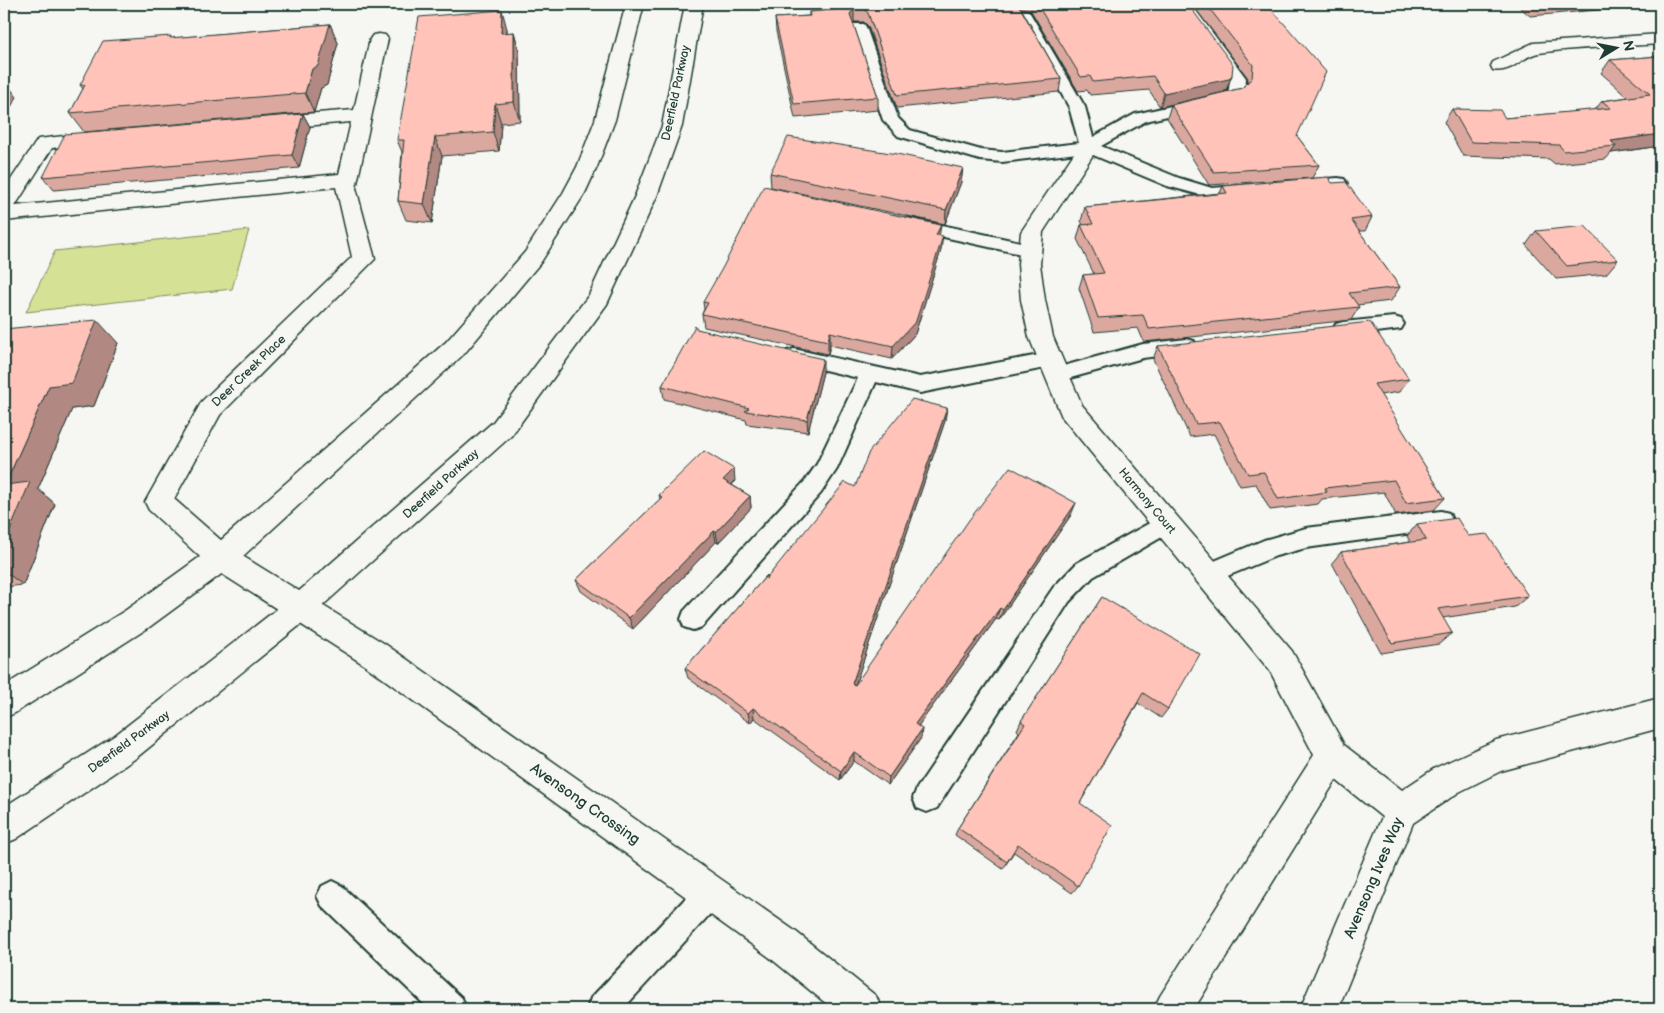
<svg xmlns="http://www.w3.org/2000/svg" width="1664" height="1013" font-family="'Balsamiq Sans',sans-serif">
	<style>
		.green { fill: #d5e194; stroke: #7a8f64 }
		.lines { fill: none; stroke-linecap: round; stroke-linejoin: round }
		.lane-casing { stroke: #1f3d34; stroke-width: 4 }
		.street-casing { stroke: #1f3d34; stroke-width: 3 }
		.secondary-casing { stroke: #1f3d34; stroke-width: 3 }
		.lane { fill: #f6f6f2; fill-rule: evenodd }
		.street { fill: #f6f6f2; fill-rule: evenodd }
		.secondary { fill: #f6f6f2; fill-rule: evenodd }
		.wall { fill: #dba89f; stroke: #1f3d34 }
		.shaded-wall { fill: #b28882; stroke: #1f3d34 }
		.building { fill: #ffc3b9; stroke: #1f3d34 }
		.labels { text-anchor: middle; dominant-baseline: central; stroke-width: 4; stroke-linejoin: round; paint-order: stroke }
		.street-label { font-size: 12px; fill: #1f3d34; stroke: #f6f6f2 }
		.near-street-label { font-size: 15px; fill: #1f3d34; stroke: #f6f6f2 }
	</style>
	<rect width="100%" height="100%" fill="#f6f6f2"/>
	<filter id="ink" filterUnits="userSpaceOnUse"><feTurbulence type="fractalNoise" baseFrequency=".02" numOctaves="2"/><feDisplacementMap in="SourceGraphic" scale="10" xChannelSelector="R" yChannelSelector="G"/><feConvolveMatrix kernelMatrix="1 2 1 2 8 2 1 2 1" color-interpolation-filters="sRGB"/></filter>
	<g filter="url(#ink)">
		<!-- green -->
		<g class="green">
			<polygon points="735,4 862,4 734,10"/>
			<polygon points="249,230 232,289 26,312 55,251"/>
		</g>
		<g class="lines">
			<!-- lane casing -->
			<g class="lane-casing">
				<g id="lane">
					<polygon points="1177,4 1191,4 1246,78 1245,90 1236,100 1146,121 1101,146 1179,178 1212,188 1251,185 1257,186 1260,190 1257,194 1212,198 1167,186 1086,152 1002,162 980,160 898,136 883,120 852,27 854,24 864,24 866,27 898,118 910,130 981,150 1002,152 1079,143 1069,107 1016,13 1018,10 1028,10 1030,13 1085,107 1093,137 1135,114 1225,94 1229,89 1230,78"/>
					<polygon points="1338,178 1344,179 1347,183 1344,187 1303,190 1297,189 1294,185 1297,181"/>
					<polygon points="909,218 1030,244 1036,246 1039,250 1036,254 1030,256 903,228 900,224 903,220"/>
					<polygon points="1394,317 1401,319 1404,324 1401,329 1343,336 1336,334 1333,329 1336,324 1343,322"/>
					<polygon points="1187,339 1194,341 1197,346 1194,351 1143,358 1056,382 1049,380 1046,375 1049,370 1143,344"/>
					<polygon points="794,349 920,377 1050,353 1057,355 1060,360 1057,365 1050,367 920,393 876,382 837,469 821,493 702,627 693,630 684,627 681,619 684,611 805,481 817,464 858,378 787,361 784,356 787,351"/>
					<polygon points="1441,511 1449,513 1452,520 1449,527 1441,529 1306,548 1276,556 1208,584 1200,581 1196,574 1200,567 1264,540 1306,528"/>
					<polygon points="1166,514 1174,516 1177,523 1174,530 1093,577 1069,602 937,808 927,812 917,808 913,798 917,788 1053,588 1077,563"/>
					<polygon points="710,878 720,883 725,893 720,903 623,1009 587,1009 591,998 700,883"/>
					<polygon points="332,881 342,886 462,998 466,1009 429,1009 322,906 317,896 322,886"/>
				</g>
			</g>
			<!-- street casing -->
			<g class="street-casing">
				<g id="street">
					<polygon points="379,34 385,35 388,39 356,188 375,259 220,415 174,499 231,549 385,644 795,931 876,996 882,1009 833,1009 769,957 363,664 211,567 149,510 145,502 202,401 352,257 336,187 4,221 4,190 38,139 99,132 106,134 109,138 106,142 52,148 15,206 339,174 351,122 269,129 262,127 259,123 262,119 269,117 354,110 370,39 373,35"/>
					<path d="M1660,34V44C1620,47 1579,47 1539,53C1523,55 1512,74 1493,70L1491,66L1493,62L1533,43Z"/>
					<polygon points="1088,141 1095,143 1098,147 1043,232 1040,264 1045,300 1053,337 1082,405 1292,651 1344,745 1402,790 1435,768 1496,740 1660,698 1660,728 1501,771 1459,792 1413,823 1338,1009 1300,1009 1382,817 1336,780 1194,1009 1154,1009 1160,996 1314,755 1270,671 1062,417 1029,337 1021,300 1018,264 1021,232 1081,143"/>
				</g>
			</g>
			<!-- secondary casing -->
			<g class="secondary-casing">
				<g id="secondary">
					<polygon points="626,4 644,4 615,120 597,167 585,193 541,262 464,354 231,567 148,628 15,713 4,718 4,686 126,610 211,549 446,342 525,252 563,193 577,167 595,120"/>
					<polygon points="685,4 703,4 682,126 657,196 607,304 511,436 310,617 136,758 16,839 4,844 4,807 114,736 290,599 493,422 589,295 635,196 662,126"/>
				</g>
			</g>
			<!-- lane -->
			<use href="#lane" class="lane"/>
			<!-- street -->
			<use href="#street" class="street"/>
			<!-- secondary -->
			<use href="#secondary" class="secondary"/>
		</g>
		<!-- wall -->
		<g class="wall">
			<polygon points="876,4 1188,4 1232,75 1227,88 1224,92 1160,107 1149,90 1090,95 1087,90 1078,91 1030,9 1021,8 1061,79 1059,92 897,108 868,26 864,22 854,22 853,23 878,97 878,110 795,118 776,31 775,18 809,16 809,12 875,7"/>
			<polygon points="1192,4 1267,4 1297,136 1319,165 1312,178 1209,185 1167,118 1171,105 1242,88 1247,82 1248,78"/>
			<polygon points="1516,4 1612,4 1609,9 1530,16"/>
			<polygon points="330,24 338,43 327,85 321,88 314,112 84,132 70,113 83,89 80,85 173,38"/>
			<polygon points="507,29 507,33 514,32 519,51 520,121 501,123 499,151 442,156 432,223 406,220 398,201 402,152 397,140"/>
			<polygon points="1660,56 1660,146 1611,153 1606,159 1555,164 1549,159 1463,156 1444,122 1452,109 1505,118 1595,110 1602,101 1628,97 1601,73 1610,60"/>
			<polygon points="303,114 310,127 299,168 54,190 43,177"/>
			<polygon points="963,168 961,182 945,224 771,187 770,173"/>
			<polygon points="1332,183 1372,217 1365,231 1359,231 1400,287 1391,301 1357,305 1359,307 1351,320 1144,342 1138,328 1094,332 1079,288 1083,275 1094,274 1077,239 1081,225 1083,225 1081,221 1085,207 1220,193 1223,186"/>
			<polygon points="1536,231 1618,260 1606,274 1556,279 1526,245"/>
			<polygon points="939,236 941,250 915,334 892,359 830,345 828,354 704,327 702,314 704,309 703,302"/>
			<polygon points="4,329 118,343 94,406 72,409 38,489 55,504 23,585 4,587"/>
			<polygon points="697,329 823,372 808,432 747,424 746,420 664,399 662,386"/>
			<polygon points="1158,346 1409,379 1399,392 1380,395 1445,498 1434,510 1396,515 1384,492 1322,499 1318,504 1270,510 1256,484 1240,486 1214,434 1190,437 1153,359"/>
			<polygon points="945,421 855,685 1071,515 999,620 996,619 918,726 921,738 888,785 854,761 840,780 754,718 750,723 688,678 685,668 767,575 767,577 855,487"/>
			<polygon points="735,481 732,485 750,496 751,508 718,543 716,542 633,629 581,591 576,580 660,499 659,495"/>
			<polygon points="1417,524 1468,536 1528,596 1515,607 1442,618 1452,633 1439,644 1381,653 1332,563 1341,552 1410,542 1407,536"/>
			<polygon points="1102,597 1168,709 1161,718 1138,703 1080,803 1078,886 1072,893 1014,852 1003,869 955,835 958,828 1019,732 1017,730 1021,721"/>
		</g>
		<!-- shaded-wall -->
		<g class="shaded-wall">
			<polygon points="854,9 854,22 850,28 850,14"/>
			<polygon points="502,10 507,29 506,52 501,33"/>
			<polygon points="330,24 338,43 327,85 321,88 314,112 305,93 312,69"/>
			<polygon points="514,32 519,51 520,121 514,102"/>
			<polygon points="1232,75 1227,88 1224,92 1160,107 1164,93"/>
			<polygon points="4,80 17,97 4,118"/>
			<polygon points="495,104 501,123 499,151 493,132"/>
			<polygon points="303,114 310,127 299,168 292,155"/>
			<polygon points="1660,134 1660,146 1611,153 1616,146 1611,141"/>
			<polygon points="435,137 442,156 432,223 424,204"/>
			<polygon points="963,168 961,182 945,224 946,210"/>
			<polygon points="941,225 939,238 936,235"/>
			<polygon points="943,236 941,250 915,334 892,359 893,346"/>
			<polygon points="97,320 118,343 94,406 72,409 38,489 55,504 23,585 4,571 5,485 49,386"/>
			<polygon points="830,332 830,345 828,354 828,341"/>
			<polygon points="823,359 823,372 808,432 807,420"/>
			<polygon points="947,408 945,421 852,694 852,684"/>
			<polygon points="734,469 735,481 725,492 723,480"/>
			<polygon points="750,496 751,508 718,543 716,532"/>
			<polygon points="1076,503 1071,515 999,620 1003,610"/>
			<polygon points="714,531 716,542 633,629 629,618"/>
			<polygon points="1000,608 996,619 913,733 915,724"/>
			<polygon points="753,708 754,718 750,723 748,713"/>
			<polygon points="922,729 921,738 888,785 889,777"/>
			<polygon points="854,752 854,761 840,780 841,771"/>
		</g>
		<!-- building -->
		<g class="building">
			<polygon points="876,4 1018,4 1061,79 897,95 868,13 864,9 854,9 850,14 878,97 794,104 775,18 810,16 809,12 877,6"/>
			<polygon points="1037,4 1188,4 1233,65 1232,75 1229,79 1164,93 1153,76 1093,82 1090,76 1081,77"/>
			<polygon points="1206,4 1267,4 1326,72 1297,136 1319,165 1214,172 1171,105 1242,88 1252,78 1253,65"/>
			<polygon points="502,10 501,33 514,32 514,102 495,104 493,132 435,137 424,204 398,201 404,140 397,140 419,17"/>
			<polygon points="330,24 318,66 312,69 305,93 70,113 85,85 80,85 103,41 171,36 170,38"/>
			<polygon points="1660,56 1660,134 1611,141 1616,146 1564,151 1559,145 1471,142 1452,109 1500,110 1505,118 1611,108 1602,101 1650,94 1610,60"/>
			<polygon points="303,114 292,155 43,177 65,134"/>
			<polygon points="788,137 897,154 963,168 946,210 770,173"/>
			<polygon points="1328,177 1332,183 1346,182 1372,217 1351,220 1400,287 1349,293 1359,307 1149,329 1143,315 1098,318 1083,275 1104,273 1081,225 1093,224 1085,207 1227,193 1223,186"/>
			<polygon points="764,186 941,225 936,235 943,236 916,321 893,346 830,332 828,341 702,314 708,303 703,302 723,267"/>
			<polygon points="1585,226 1618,260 1567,266 1536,231"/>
			<polygon points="97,320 72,383 49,386 5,485 30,482 4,545 4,329"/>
			<polygon points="1370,322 1409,379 1374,384 1445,498 1406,503 1394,480 1325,488 1327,492 1278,499 1264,472 1248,474 1220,422 1196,424 1158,346"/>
			<polygon points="695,326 697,329 823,359 807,420 745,411 749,408 662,386"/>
			<polygon points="912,399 947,408 852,684 855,685 969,520 1010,467 1076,503 1003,610 1000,608 915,724 922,729 889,777 854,752 841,771 753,708 748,713 685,668 767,575 766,579 845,482 855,487 869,452"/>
			<polygon points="704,451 734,469 723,480 750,496 716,532 714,531 629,618 576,580 662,497 659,495"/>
			<polygon points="1457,518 1468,536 1487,534 1528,596 1438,609 1452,633 1392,643 1341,552 1426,540 1417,524"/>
			<polygon points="1102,597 1200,654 1168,709 1143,693 1080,803 1112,825 1078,886 1018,844 1007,862 958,828 1025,724 1021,721"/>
		</g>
	</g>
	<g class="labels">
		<!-- street labels -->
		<g class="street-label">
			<text transform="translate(676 93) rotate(-78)">Deerfield Parkway</text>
			<text transform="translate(249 371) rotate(-44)">Deer Creek Place</text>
			<text transform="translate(441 484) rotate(-42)">Deerfield Parkway</text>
			<text transform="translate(1147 501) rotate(50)">Harmony Court</text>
			<text transform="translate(129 742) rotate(-36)">Deerfield Parkway</text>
		</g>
		<!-- near-street labels -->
		<g class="near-street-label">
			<text transform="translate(585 804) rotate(35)">Avensong Crossing</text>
			<text transform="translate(1374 878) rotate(-67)">Avensong Ives Way</text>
		</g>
	</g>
	<!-- margin -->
	<rect width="1664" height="1013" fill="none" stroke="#f6f6f2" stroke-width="20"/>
	<rect x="10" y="10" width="1644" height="993" fill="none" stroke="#1f3d34" stroke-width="2" filter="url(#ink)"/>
	<!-- north arrow -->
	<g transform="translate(1616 48) rotate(80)" stroke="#f6f6f2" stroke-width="4" paint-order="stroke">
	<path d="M0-4L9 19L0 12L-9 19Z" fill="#1f3d34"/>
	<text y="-8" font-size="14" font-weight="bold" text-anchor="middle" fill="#1f3d34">N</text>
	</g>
</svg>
